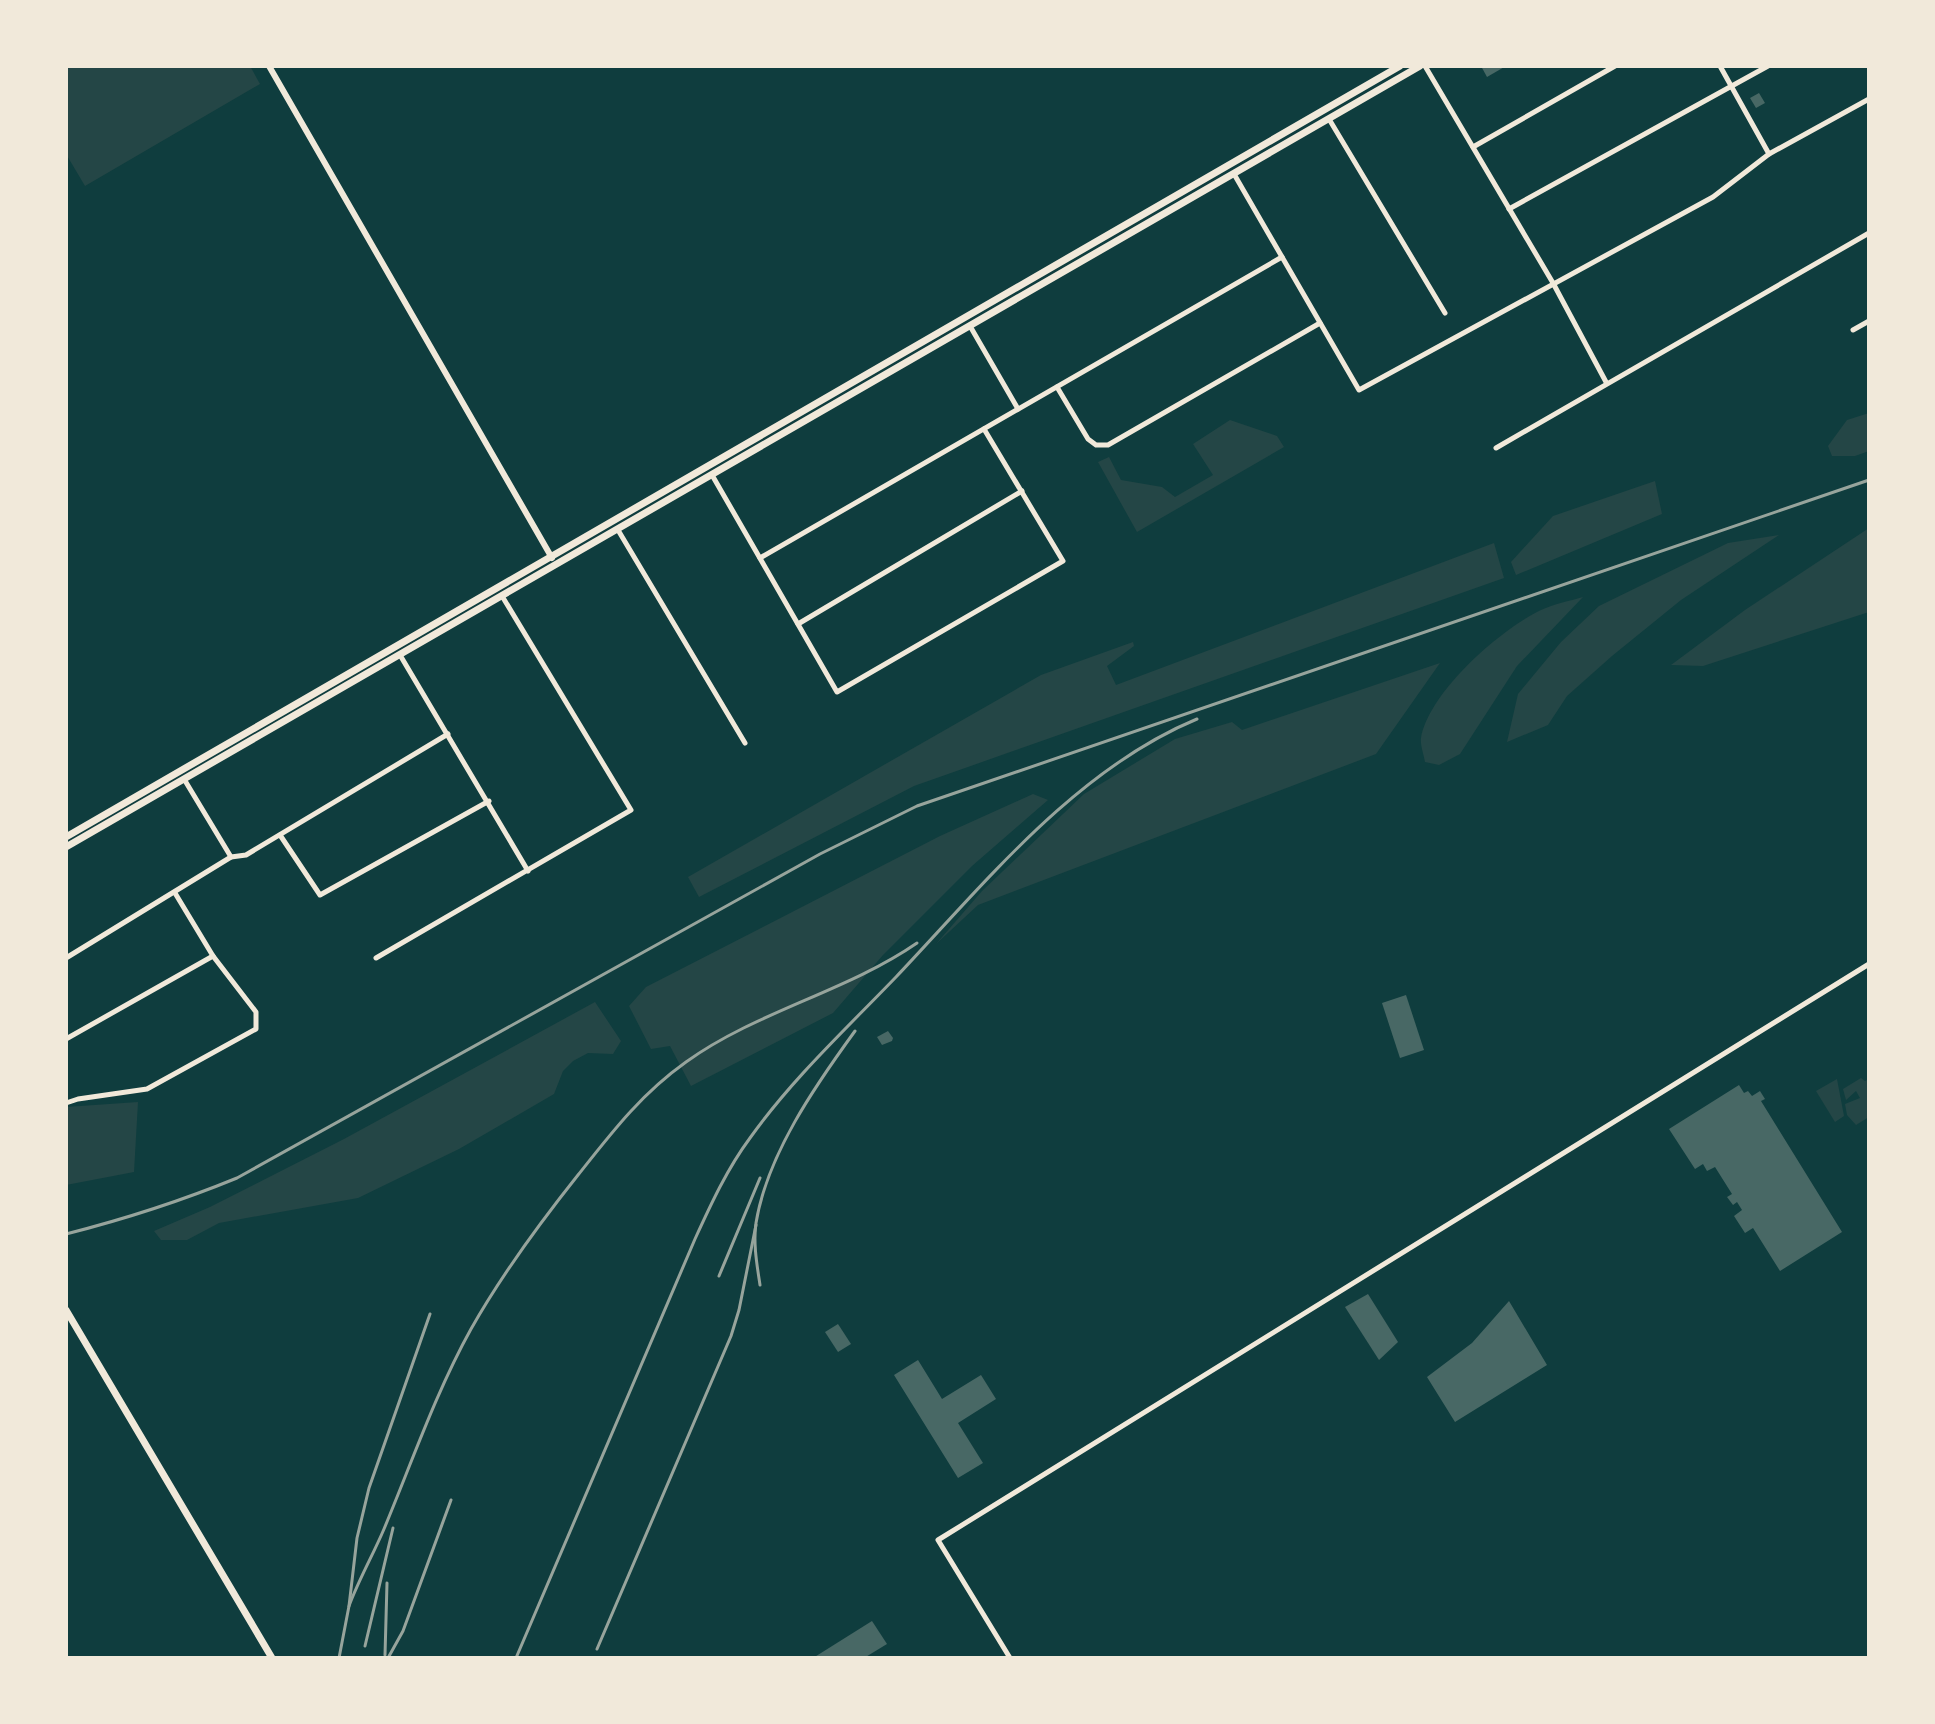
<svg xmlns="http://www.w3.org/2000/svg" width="1935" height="1724" font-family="Roboto,sans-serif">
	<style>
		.green { fill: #244646 }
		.building { fill: #486865 }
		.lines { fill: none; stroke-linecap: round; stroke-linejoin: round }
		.minor { stroke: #f1e9da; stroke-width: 5 }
		.tertiary { stroke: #f1e9da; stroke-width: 6 }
		.secondary { stroke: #f1e9da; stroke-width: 7 }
		.rail { stroke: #97a49c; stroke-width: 3 }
	</style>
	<rect width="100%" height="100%" fill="#0f3d3e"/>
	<!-- green -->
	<g class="green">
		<polygon points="66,66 250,66 260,84 85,186 66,154"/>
		<polygon points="1869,413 1869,451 1855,456 1832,456 1828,446 1847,420"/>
		<polygon points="1230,420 1277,436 1284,447 1137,532 1098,462 1109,457 1121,480 1162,487 1175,497 1213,475 1193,444"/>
		<polygon points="1655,481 1662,514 1516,575 1511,562 1553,516"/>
		<polygon points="1869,528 1869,612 1703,666 1671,665 1745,610"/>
		<polygon points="1779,535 1681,600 1612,656 1567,696 1548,725 1507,742 1518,694 1561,642 1599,606 1728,543"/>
		<polygon points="1494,543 1504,578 914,786 699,897 688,877 1041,675 1133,642 1134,646 1107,666 1116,685"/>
		<path d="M1583,597L1517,666L1460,754L1439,765L1425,762C1424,755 1420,745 1421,738C1430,691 1500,630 1541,610C1554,604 1569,601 1583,597Z"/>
		<polygon points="1440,663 1376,754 978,905 936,944 982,891 1084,794 1175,739 1232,722 1242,730"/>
		<polygon points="1033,794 1048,800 972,866 883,955 833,1013 691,1086 670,1046 651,1049 629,1006 646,987 940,836"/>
		<polygon points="595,1002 621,1041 613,1054 588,1053 573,1061 563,1071 554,1094 459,1149 358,1198 219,1223 187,1240 161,1240 154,1231 210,1207 344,1139"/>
		<polygon points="1861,1078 1865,1081 1869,1079 1869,1117 1856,1125 1847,1115 1845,1104 1860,1098 1856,1091 1846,1100 1843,1089"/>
		<polygon points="1837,1079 1844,1116 1835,1122 1816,1091"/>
		<polygon points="138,1102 134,1172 66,1185 66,1107"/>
	</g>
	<!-- building -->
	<g class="building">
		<polygon points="1481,66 1506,66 1487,77"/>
		<polygon points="1759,93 1765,103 1756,108 1750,98"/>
		<polygon points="1406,995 1424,1050 1400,1058 1382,1003"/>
		<polygon points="888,1031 893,1038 892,1041 882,1045 877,1037"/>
		<polygon points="1739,1085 1744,1093 1748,1091 1752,1096 1760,1091 1765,1099 1761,1101 1842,1232 1780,1271 1753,1228 1745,1233 1734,1216 1742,1210 1737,1202 1733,1205 1727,1197 1732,1194 1715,1167 1707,1171 1703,1164 1695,1169 1669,1129"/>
		<polygon points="1368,1294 1398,1342 1379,1360 1345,1307"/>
		<polygon points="1509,1301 1547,1365 1455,1422 1427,1377 1472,1343"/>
		<polygon points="838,1324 851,1344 838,1352 825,1332"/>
		<polygon points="918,1360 942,1399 981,1375 996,1399 958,1423 983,1463 958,1478 894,1375"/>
		<polygon points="872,1621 887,1644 864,1658 813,1658"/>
	</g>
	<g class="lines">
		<!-- minor -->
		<g class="minor">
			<polyline points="1425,66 1553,283 1606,382"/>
			<polyline points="1720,66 1769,154"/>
			<polyline points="1329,119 1445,313"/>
			<polyline points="1473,147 1615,66"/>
			<polyline points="1234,174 1359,390 1713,197 1769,154 1869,99"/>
			<polyline points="1509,209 1768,66"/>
			<polyline points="970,326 1018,409"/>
			<polyline points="1853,330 1869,321"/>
			<polyline points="1057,387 1088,439 1096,445 1108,445 1320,323"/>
			<polyline points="1496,448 1869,233"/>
			<polyline points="712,475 837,692 1063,561 984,429"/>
			<polyline points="618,530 745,743"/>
			<polyline points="760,558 1282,257"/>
			<polyline points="798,624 1022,491"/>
			<polyline points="400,655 528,871"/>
			<polyline points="184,779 231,857"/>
			<polyline points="280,835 320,895 489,801"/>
			<polyline points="66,958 231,857 246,855 448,734"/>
			<polyline points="376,958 631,810 502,596"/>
			<polyline points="66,1039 213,956"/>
			<polyline points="66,1103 78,1099 147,1089 256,1029 256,1012 213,956 175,893"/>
			<polyline points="1010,1658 938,1540 1869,964"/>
		</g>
		<!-- tertiary -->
		<polyline class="tertiary" points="269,66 552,558"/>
		<!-- secondary -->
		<g class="secondary">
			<polyline points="66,837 1400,66"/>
			<polyline points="66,847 1420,66"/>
			<polyline points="66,1310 272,1658"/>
		</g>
		<!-- rail -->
		<g class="rail">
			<path d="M66,1234C125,1219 181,1201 237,1178L820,854L917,806L1869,480"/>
			<polyline points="719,1276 760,1178"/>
			<path d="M760,1285C757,1265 753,1243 756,1223C767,1155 815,1086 855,1031"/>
			<path d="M349,1606C359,1579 373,1555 384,1529C412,1462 436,1392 471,1329C502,1274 539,1224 578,1175C612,1132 641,1094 686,1062C757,1011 846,992 917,943"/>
			<polyline points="365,1646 393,1528"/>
			<polyline points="597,1649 731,1336 739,1310 756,1225"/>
			<polyline points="385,1655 387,1583"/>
			<polyline points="339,1658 349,1606 357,1538 369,1488 430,1314"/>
			<polyline points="388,1658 403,1631 451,1500"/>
			<path d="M516,1658L695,1239C711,1204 727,1169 750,1138C792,1079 846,1029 896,977C984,884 1076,769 1197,719"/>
		</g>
	</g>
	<!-- border -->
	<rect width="1935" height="1724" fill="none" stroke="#f1e9da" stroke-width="136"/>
</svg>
